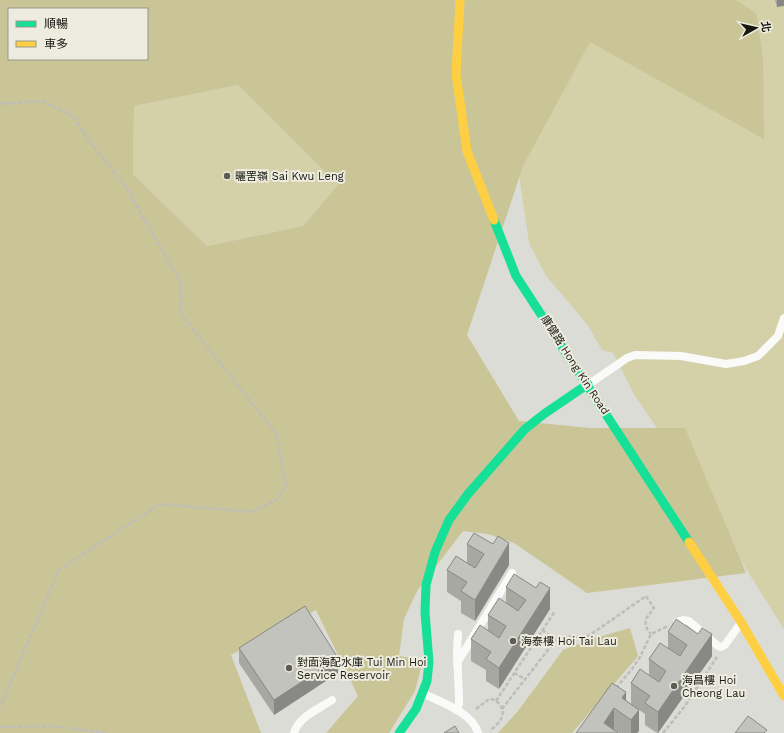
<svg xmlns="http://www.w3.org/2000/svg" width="784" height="733" font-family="'Work Sans','Noto Sans TC',sans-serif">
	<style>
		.green { fill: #d4d0a8 }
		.forest { fill: #c9c596; fill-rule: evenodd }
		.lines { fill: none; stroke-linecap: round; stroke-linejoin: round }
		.path { stroke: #bdbdba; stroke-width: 2.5; stroke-dasharray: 4 2; stroke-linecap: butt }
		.lane { stroke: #fafaf9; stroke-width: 8 }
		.fast { stroke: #16e098; stroke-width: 9 }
		.slow { stroke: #ffcf43; stroke-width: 9 }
		.wall { fill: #a8a8a3 }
		.shaded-wall { fill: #888885 }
		.building { fill: #c3c3be; stroke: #888885 }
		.poi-dot { fill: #5d5d57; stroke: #edecdf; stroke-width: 1.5 }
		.labels { text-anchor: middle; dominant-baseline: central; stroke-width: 4; stroke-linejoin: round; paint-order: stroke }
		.poi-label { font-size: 11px; fill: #181813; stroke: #edecdf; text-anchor: start }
		.street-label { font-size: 11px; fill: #181813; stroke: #edecdf }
	</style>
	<rect width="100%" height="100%" fill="#dcdcd6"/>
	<!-- green -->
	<g class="green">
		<polygon points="490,0 784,0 784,629 659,431 635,396 613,353 602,350 587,324 546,276 529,243 511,119"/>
		<polygon points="238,85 338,185 303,226 207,246 133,174 134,106"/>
	</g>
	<!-- forest -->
	<g class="forest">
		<path d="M0,0H736L756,13L763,58L764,139L590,42L523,166L467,335L519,421L590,428H685L746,573L587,593L514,543L488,534L463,531L417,591L404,619L399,656L423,660L415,691L389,733H326L358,696L316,610L231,655L261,733H0ZM9,9H147V59H9ZM238,85L338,185L303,226L207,246L133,174L134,106Z"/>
		<polygon points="630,628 638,656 572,733 498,733 518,711 563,650 591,639"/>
	</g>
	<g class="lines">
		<!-- path -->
		<g class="path">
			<polyline points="0,104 42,101 73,116 89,141 124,184 181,283 181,314 276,433 286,487 276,500 252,512 160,504 59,570 0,707"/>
			<polyline points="542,630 556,640"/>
			<polyline points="514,673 525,679"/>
			<polyline points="616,688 632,669 640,657 651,634 668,626"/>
			<polyline points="496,701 555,611"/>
			<path d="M476,709L489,699C499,699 506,710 501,719C498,724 493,728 490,731"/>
			<path d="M502,709L558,637C569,634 579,640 590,635L646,596L654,608L645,620L647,629L651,634"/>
			<polyline points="0,727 52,726 108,733"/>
			<polyline points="663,733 685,706 717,657"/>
		</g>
		<!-- lane -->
		<g class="lane">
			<polyline points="589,384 627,358 635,355 681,356 726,364 744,361 758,356 778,336 784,318"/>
			<polyline points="677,622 683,620 689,621 718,646 721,647 725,645 740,624"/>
			<polyline points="457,663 512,573"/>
			<path d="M424,694C441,702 473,713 478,733"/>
			<polyline points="456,710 459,704 459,697 457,650 458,634"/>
			<path d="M294,733C299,716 319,709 332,700"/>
		</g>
		<!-- fast -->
		<g class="fast">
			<polyline points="494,220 516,276 689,542"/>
			<polyline points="399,733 416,709 427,681 429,662 425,612 426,585 435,552 449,520 468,494 525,429 544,414 588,384"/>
		</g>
		<!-- slow -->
		<g class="slow">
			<polyline points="460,0 456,74 467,151 494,220"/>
			<polyline points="689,542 741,622 784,696"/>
		</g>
	</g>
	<!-- wall -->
	<g class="wall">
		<polygon points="775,0 784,0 777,7"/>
		<polygon points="467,544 509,565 475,621 461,613 461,601 447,592 447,570 467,563"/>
		<polygon points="506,587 550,609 499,689 486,681 486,670 471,661 471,639 488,631 488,615 506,603"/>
		<polygon points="668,632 712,656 658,733 657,733 645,725 645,714 632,705 639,731 637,733 619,733 614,730 576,733 626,700 631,704 631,683 649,675 649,659 668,648"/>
		<polygon points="239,648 338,673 274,715 239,663"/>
	</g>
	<!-- shaded-wall -->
	<g class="shaded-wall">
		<polygon points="777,0 784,0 784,6 777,7"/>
		<polygon points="509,543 509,565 475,621 475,600"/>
		<polygon points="550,588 550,609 499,689 499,668"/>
		<polygon points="712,634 712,656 658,733 658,712"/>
		<polygon points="338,658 338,673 274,715 274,700"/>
		<polygon points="626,692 626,714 622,698"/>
		<polygon points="614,708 614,730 612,733 604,723"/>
		<polygon points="639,710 639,731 637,733 631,733 631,720"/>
	</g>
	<!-- building -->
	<g class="building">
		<polygon points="474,533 493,544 498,536 509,543 475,600 461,591 467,582 447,570 456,556 475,568 484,554 467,544"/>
		<polygon points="514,574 536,588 540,582 550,588 499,668 486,659 491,652 471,639 480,625 499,638 506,626 488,615 499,598 518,611 526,600 506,587"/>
		<polygon points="305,606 338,658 274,700 239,648"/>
		<polygon points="676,619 698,634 702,628 712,634 658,712 645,703 650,696 631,683 640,669 659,682 666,671 649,659 660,643 680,656 687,645 668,632"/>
		<polygon points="612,683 626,692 622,698 639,710 631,720 614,708 604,723 618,733 576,733"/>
		<polygon points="748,716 767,730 764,733 735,733"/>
		<polygon points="455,726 459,733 444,733"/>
	</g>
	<!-- markers -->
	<g class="poi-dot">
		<circle cx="227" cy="176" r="4"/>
		<circle cx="513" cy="641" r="4"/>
		<circle cx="289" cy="668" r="4"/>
		<circle cx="674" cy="686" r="4"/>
	</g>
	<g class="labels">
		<!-- poi labels -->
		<g class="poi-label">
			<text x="235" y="176">曬罟嶺 Sai Kwu Leng</text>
			<text x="521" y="641">海泰樓 Hoi Tai Lau</text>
			<text x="297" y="662">對面海配水庫 Tui Min Hoi<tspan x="297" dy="13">Service Reservoir</tspan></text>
			<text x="682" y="680">海昌樓 Hoi<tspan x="682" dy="13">Cheong Lau</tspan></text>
		</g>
		<!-- street labels -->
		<g class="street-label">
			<text transform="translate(575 365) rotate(57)">康健路 Hong Kin Road</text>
		</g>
	</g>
	<!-- legend -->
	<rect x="8" y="8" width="140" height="52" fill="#edecdf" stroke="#98978d"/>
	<rect x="16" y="21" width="20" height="6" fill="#16e098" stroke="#98978d"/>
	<text x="44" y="28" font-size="12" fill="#181813">順暢</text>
	<rect x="16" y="41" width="20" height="6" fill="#ffcf43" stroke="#98978d"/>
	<text x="44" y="48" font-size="12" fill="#181813">車多</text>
	<!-- north arrow -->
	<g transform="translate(756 28) rotate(82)" stroke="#edecdf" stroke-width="3" paint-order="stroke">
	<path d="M0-3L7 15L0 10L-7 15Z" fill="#181813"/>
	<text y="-6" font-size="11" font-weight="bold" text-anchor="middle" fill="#181813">北</text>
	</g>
</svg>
